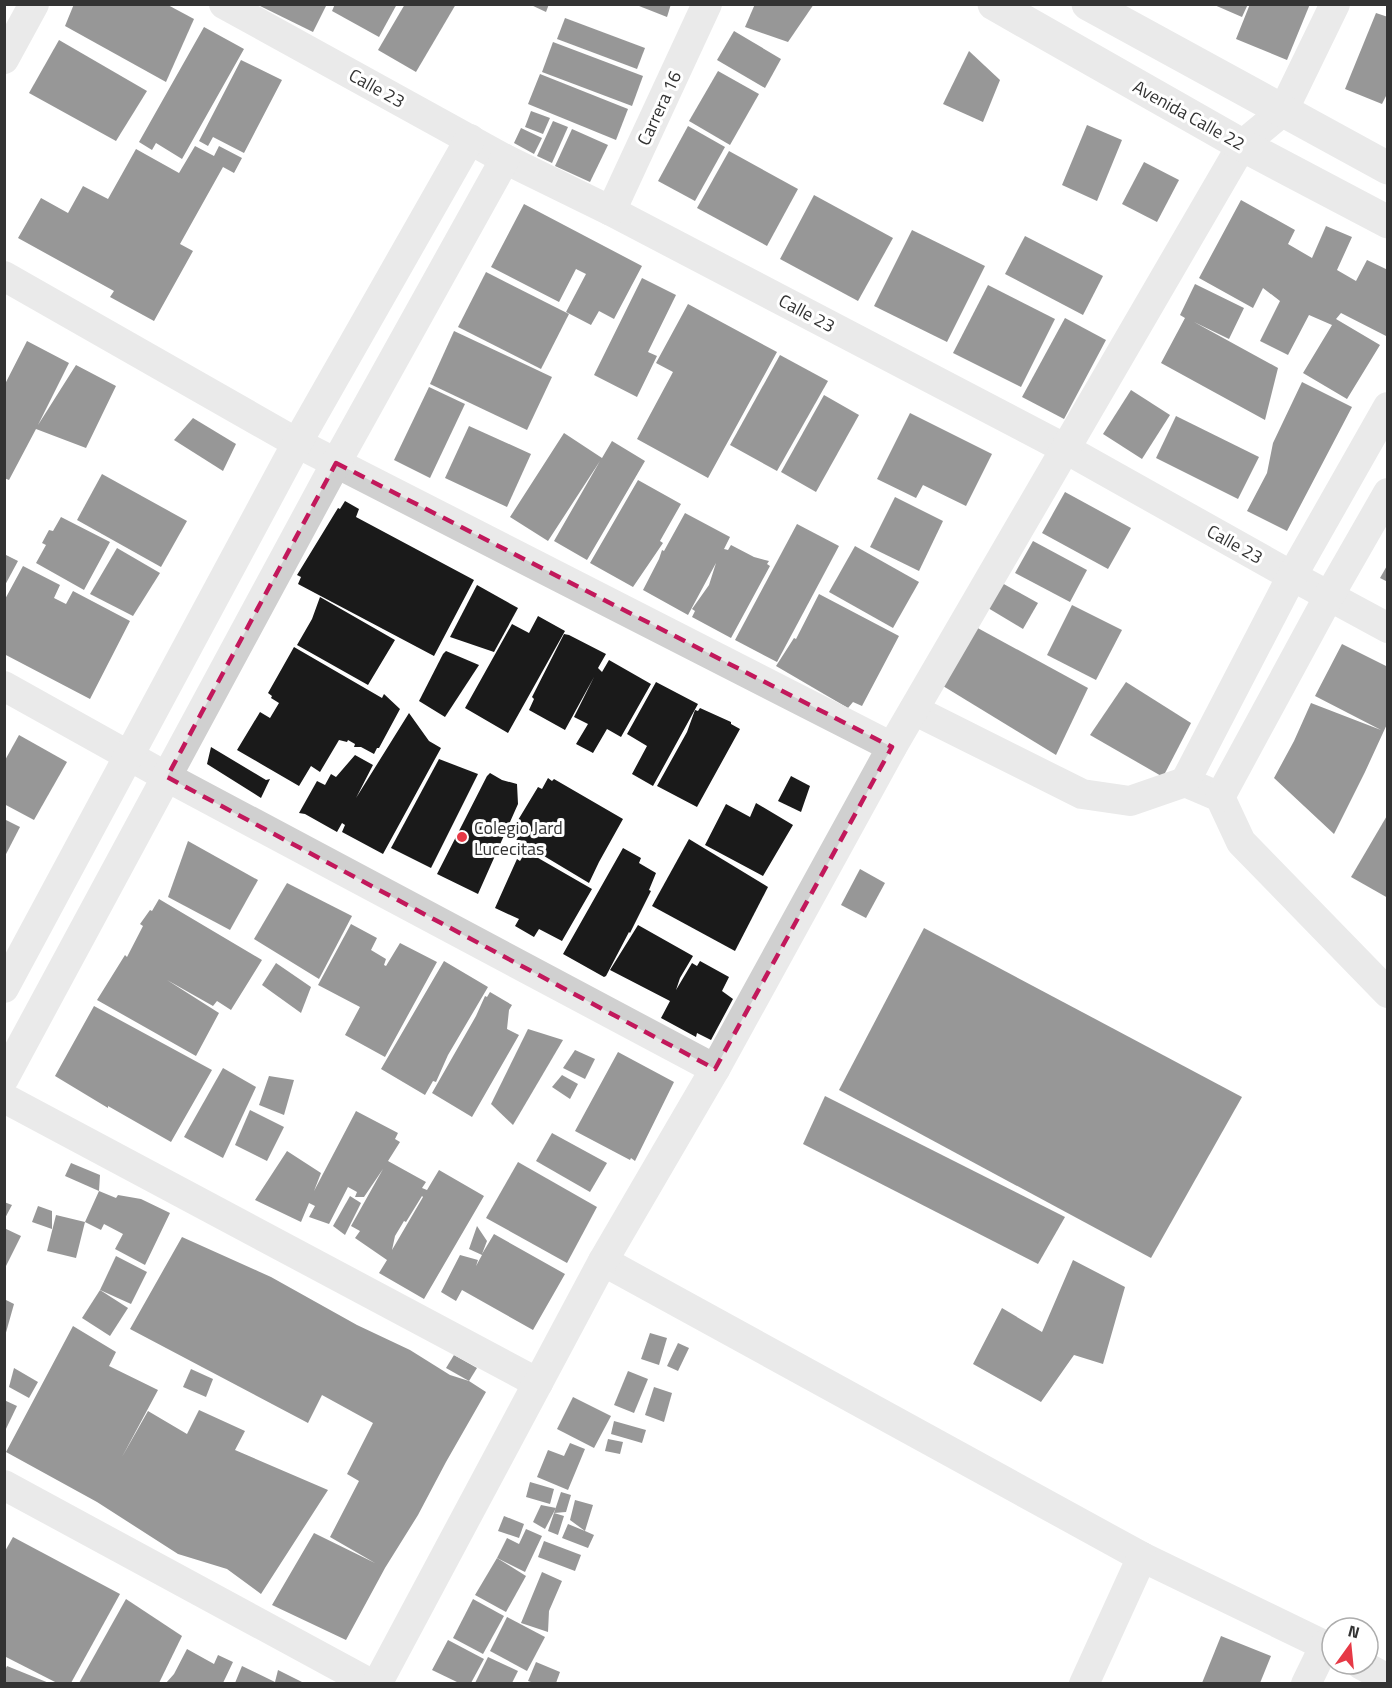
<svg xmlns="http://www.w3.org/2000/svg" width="1392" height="1688" font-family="'Titillium Web',sans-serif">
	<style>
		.building { fill: #1a1a1a; fill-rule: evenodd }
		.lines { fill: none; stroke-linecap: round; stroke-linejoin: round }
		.minor { stroke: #d0d0d0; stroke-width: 30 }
		.tertiary { stroke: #d0d0d0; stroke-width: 33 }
		.marked { fill: none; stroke: #c2185b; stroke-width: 4.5; stroke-dasharray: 12 8; stroke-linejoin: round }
		.poi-dot { fill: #e63946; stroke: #fff; stroke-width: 2 }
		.labels { text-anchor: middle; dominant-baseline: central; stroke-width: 6; stroke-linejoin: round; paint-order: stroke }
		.street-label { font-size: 18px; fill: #333; stroke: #fff }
		.poi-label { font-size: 18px; fill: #333; stroke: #fff; text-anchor: start }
	</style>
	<rect width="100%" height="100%" fill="#fff"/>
	<!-- building -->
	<g class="building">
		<polygon points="74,4 166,4 194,19 166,82 65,26"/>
		<polygon points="256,4 327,4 313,32"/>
		<polygon points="335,4 397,4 379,37 332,11"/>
		<polygon points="405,4 456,4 416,72 378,50"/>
		<polygon points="529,4 549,4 546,12"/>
		<polygon points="634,4 671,4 667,17"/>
		<polygon points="755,4 814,4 788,42 745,27"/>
		<polygon points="1212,4 1248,4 1242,17"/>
		<polygon points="1250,4 1310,4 1287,60 1236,39"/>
		<polygon points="1376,13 1388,17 1388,92 1382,104 1345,89"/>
		<polygon points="565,18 645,48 637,69 557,39"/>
		<polygon points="204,27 244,49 182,159 156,143 152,150 139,142"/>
		<polygon points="734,31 781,59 765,88 717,60"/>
		<polygon points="59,40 147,91 116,141 29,93"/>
		<polygon points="553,42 643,76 632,106 542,72"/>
		<polygon points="969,51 1000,80 983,122 943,104"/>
		<polygon points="241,60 282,80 244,153 213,137 208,146 199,141"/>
		<polygon points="718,71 759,94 730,145 689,121"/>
		<polygon points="540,74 628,109 616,140 528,104"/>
		<polygon points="531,111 550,118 543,134 525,127"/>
		<polygon points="553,121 568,127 552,163 537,156"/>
		<polygon points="1087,125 1122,140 1097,201 1062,185"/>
		<polygon points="688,126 725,147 695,201 658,181"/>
		<polygon points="521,128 542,138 534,154 514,143"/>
		<polygon points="572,129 608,145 590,182 555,166"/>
		<polygon points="195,146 214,156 219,146 242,158 234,173 223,167 180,244 193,251 154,321 110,297 114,291 18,238 41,198 68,213 83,186 108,199 136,149 179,173"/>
		<polygon points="729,151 798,189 767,246 697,208"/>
		<polygon points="1144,162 1179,180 1157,222 1122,204"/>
		<polygon points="814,195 893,238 858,301 780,259"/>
		<polygon points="1241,200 1295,230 1288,244 1312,258 1326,226 1352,237 1337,270 1356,281 1367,260 1388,270 1388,337 1341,313 1336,319 1380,345 1347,399 1303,373 1332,325 1309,315 1288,355 1260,341 1280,301 1263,288 1253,308 1199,278"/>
		<polygon points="524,204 642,266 614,319 599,311 591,325 566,312 586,274 576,269 559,302 491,267"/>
		<polygon points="912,230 985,266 947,342 874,306"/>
		<polygon points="1025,236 1103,276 1083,315 1005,274"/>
		<polygon points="486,272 569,314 541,369 458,327"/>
		<polygon points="642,278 676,295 648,352 657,356 637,397 594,375"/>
		<polygon points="1195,284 1244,308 1229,339 1194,322 1278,368 1265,420 1161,363 1185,318 1180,315"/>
		<polygon points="988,285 1055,319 1021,387 953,353"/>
		<polygon points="688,304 777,352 708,478 637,439 673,372 656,363"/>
		<polygon points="1065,318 1106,340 1064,419 1022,397"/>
		<polygon points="454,331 552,377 527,430 430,384"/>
		<polygon points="27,341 69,363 38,425 76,365 116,386 86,448 36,429 9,480 4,478 4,386"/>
		<polygon points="780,355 828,381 777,471 730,445"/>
		<polygon points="1302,382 1352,407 1287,531 1247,511 1267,473 1273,443"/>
		<polygon points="429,387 465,404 430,478 394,460"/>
		<polygon points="1131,390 1170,415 1142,459 1103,434"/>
		<polygon points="824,395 859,415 816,492 781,472"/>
		<polygon points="910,413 992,454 966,506 923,485 916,498 877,479"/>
		<polygon points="1176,416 1259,457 1238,499 1156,458"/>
		<polygon points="193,418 236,444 223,471 174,440"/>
		<polygon points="469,426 531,454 507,507 445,478"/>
		<polygon points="564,433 602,458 612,441 645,461 587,560 554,541 600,461 548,541 510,517"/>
		<polygon points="102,474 187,521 161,567 77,520"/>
		<polygon points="638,480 681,504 660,541 663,543 633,587 590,563"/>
		<polygon points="1065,492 1131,528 1108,569 1042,533"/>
		<polygon points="895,497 943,521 919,571 870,547"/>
		<polygon points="345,501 359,509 356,517 474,580 434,656 298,584 301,577 297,575 338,508 340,509"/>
		<polygon points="685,513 730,537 724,549 728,550 731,545 754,557 769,561 767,564 770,566 731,638 692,617 695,611 692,609 709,585 716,563 688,615 643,590 659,559 662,550 664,551"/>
		<polygon points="61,517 110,542 84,590 36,563 46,545 42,543 49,530 53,531"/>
		<polygon points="797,524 839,546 777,662 735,640"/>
		<polygon points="1033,541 1087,570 1070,602 1015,573"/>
		<polygon points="855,546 919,582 893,628 829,592"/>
		<polygon points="117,548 160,573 133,616 90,594"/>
		<polygon points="4,554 18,561 4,587"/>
		<polygon points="1388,564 1388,582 1380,578"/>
		<polygon points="23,566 60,585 54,598 66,604 73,591 130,621 90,699 4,654 4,601"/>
		<polygon points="1002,583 1038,603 1023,629 988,608"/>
		<polygon points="477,585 518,608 494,652 450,637"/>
		<polygon points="819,594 899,636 862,706 853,702 848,708 776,666 794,638 796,639"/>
		<polygon points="320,597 395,640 368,685 297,645 312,619"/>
		<polygon points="1072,605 1122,630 1096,680 1047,655"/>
		<polygon points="538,616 565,631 508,733 465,708 512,624 529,633"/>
		<polygon points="974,626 1088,688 1056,755 943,686"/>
		<polygon points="564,634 569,635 606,654 598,668 602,672 609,660 651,684 621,737 607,729 593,753 576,744 588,724 574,717 594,677 565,730 529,710 534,699 532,697"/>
		<polygon points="1342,644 1388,667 1388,722 1365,772 1334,834 1274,778 1294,741 1311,703 1381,730 1315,696"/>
		<polygon points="294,647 382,698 384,694 400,709 379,748 377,748 374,754 361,747 354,747 355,744 348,740 347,742 339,740 320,772 311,766 299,786 237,750 260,712 270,718 279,703 271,698 272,696 268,693"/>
		<polygon points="446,651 479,665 445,717 419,701 443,654"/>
		<polygon points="656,682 698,704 653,786 632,774 647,746 627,734"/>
		<polygon points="1126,682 1191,723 1163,777 1090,735"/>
		<polygon points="700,708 731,722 731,724 740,729 697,807 657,786 687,732 695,710 698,711"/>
		<polygon points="409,713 429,741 441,748 383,854 342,832 345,825 342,823 337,832 305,814 299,813 317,781 325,785 331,774 336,777 355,755 373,765 356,798"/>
		<polygon points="19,735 67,762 34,820 4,804 4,762"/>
		<polygon points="211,747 266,780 270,779 261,798 207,764"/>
		<polygon points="439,759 478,774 431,868 391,848"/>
		<polygon points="490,773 502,780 517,784 518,804 478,894 437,874 487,776"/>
		<polygon points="791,776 810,786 801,812 778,801"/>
		<polygon points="548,778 552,781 554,779 623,819 599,862 589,883 509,835 538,787 542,789"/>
		<polygon points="756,803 793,825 763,876 705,845 726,804 750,817"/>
		<polygon points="1388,814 1388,898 1351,877"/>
		<polygon points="4,819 20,827 4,858"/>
		<polygon points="689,839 768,887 735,951 652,906"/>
		<polygon points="188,841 258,880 230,930 168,897"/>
		<polygon points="623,848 641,858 639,863 656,873 649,890 651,891 630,933 629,932 606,976 604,977 563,954"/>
		<polygon points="526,851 592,889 562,941 539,929 534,937 515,926 519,919 495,908 517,859 520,861"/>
		<polygon points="860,869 885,883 866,918 841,905"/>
		<polygon points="287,883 352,916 319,979 254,939"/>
		<polygon points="159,899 262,960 231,1010 217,1001 213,1006 167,980 219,1013 196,1056 97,1000 125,955 127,957 143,926 140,924 150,910 152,911"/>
		<polygon points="351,924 377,938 371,950 386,959 384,965 386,966 400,943 437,962 385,1057 345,1035 360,1007 318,985"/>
		<polygon points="638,925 693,956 680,978 676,990 692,963 697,966 700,961 729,977 722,991 733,999 711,1040 697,1033 696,1037 661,1018 670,1001 610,970"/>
		<polygon points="924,928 1242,1097 1151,1258 839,1090"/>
		<polygon points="444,961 488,987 448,1055 436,1082 433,1081 425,1095 381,1069"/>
		<polygon points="276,963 311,987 301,1013 262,985"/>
		<polygon points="490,992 512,1005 509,1010 507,1029 519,1035 472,1117 432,1093 476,1016 485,996 487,997"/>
		<polygon points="94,1006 212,1070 171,1142 108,1106 108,1108 55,1076"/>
		<polygon points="528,1029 563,1040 513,1125 491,1104"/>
		<polygon points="575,1050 595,1059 585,1079 563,1068"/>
		<polygon points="618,1052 674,1082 635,1161 631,1158 630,1160 575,1131"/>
		<polygon points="223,1068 256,1087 223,1158 184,1137"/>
		<polygon points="562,1075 578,1084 570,1099 552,1087"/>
		<polygon points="269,1076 294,1080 284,1115 259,1105"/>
		<polygon points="825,1096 1065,1217 1038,1264 803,1144"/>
		<polygon points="250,1110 284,1127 267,1161 235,1145"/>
		<path d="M356,1111L398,1133L395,1139L400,1142L388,1161L426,1182L422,1188L427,1190L439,1170L484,1196L424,1299L379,1273L387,1260L355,1238L360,1231L351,1226L383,1169L364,1197H355L357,1192L348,1187L329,1224L309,1217L315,1206L309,1203L301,1222L255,1200L287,1151L321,1173L314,1191ZM422,1196L423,1197L392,1250L395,1236L404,1221L406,1222Z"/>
		<polygon points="552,1133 607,1163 590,1192 536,1161"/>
		<polygon points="518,1162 597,1207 567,1263 486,1218"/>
		<polygon points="71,1163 100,1175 99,1191 65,1176"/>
		<polygon points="99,1191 116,1198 118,1195 141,1199 170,1213 145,1265 115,1249 123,1234 104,1224 101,1230 85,1222"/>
		<polygon points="350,1196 361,1203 345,1235 333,1226"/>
		<polygon points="4,1202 12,1205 4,1220"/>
		<polygon points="38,1206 52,1211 52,1229 32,1222"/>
		<polygon points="56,1215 85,1222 76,1258 47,1251"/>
		<polygon points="477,1226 487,1241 482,1254 494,1234 565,1274 533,1330 462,1290 456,1301 441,1292 460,1255 478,1260 476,1266 482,1255 469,1249"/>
		<polygon points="4,1228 21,1236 4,1270"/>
		<polygon points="182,1237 271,1277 357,1325 410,1350 450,1375 469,1381 486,1392 446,1462 418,1515 385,1568 346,1640 272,1605 314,1533 375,1563 330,1537 359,1481 347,1474 373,1423 322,1395 308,1423 130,1329"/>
		<polygon points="116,1256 147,1272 131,1304 100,1290"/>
		<polygon points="1073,1260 1125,1287 1103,1364 1074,1355 1041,1402 973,1364 1002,1308 1042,1332"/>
		<polygon points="100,1290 128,1308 110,1336 82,1318"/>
		<polygon points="4,1299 14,1304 5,1336 4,1336"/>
		<polygon points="73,1326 116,1352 109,1366 158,1390 122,1457 148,1411 187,1434 199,1410 245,1431 235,1450 328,1490 261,1594 227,1569 178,1554 97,1502 6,1452"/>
		<polygon points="650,1333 667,1338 659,1365 641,1359"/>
		<polygon points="678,1343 689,1348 678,1371 667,1366"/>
		<polygon points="454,1355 477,1368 469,1381 446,1368"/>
		<polygon points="14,1368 38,1382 29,1398 9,1387"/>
		<polygon points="191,1369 213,1379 206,1397 183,1387"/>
		<polygon points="628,1371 648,1379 634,1413 614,1405"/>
		<polygon points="654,1387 672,1393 664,1422 645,1415"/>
		<polygon points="573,1397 611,1416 594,1448 557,1429"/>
		<polygon points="4,1400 17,1406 4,1433"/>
		<polygon points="614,1421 646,1430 642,1443 611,1434"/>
		<polygon points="608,1439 623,1442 620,1454 605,1451"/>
		<polygon points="570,1443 585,1449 568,1490 537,1477 548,1450 564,1456"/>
		<polygon points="530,1482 554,1489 550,1504 526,1497"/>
		<polygon points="561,1492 571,1495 566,1512 554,1513 564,1516 558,1535 548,1531"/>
		<polygon points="575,1500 593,1505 585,1531 594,1535 588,1548 562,1538 568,1524 585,1531 570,1520"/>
		<polygon points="541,1505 556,1508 545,1529 533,1522"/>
		<polygon points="504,1516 524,1524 519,1538 498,1531"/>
		<polygon points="526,1529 542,1536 525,1572 497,1558 507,1538 519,1544"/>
		<polygon points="13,1537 120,1594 71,1683 57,1683 4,1656 4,1553"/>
		<polygon points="544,1541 581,1555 575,1571 538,1557"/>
		<polygon points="497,1558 526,1576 506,1612 475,1595"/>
		<polygon points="542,1572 562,1581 549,1611 548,1632 521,1623"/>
		<polygon points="126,1599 182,1636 159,1683 79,1683"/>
		<polygon points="473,1599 504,1616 483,1654 453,1638"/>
		<polygon points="507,1617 545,1637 527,1671 490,1651"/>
		<polygon points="1221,1636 1271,1656 1260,1683 1202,1683"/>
		<polygon points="448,1640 484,1659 471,1683 459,1683 432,1670"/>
		<polygon points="187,1649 214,1664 218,1655 233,1662 223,1683 166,1683 174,1674"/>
		<polygon points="488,1657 518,1671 512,1683 475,1683"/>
		<polygon points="536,1662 560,1672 556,1683 534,1683 528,1681"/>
		<polygon points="7,1666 49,1683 4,1683 4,1672"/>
		<polygon points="242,1666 275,1682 278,1670 304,1683 235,1683"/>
	</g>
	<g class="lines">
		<!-- minor -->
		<g class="minor">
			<polyline points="224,4 505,159 611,211 1064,448 1292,576 1388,628"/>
			<polyline points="4,59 34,4"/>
			<polyline points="611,211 707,4"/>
			<polyline points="4,276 297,443 892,747"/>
			<polyline points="4,686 167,777 715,1069"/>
			<polyline points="914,710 1082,794 1130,801 1185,782 1220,797 1241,842 1388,993"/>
			<polyline points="1185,782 1292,576 1388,407"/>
			<polyline points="1220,797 1329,596 1388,493"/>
			<polyline points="4,988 297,443 470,139"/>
			<polyline points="4,1078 336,463 505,159"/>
			<polyline points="4,1098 538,1383"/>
			<polyline points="603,1261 1142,1557 1332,1649"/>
			<polyline points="4,1485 371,1684"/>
			<polyline points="1360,1664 1388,1679"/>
			<polyline points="377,1684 603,1261 715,1069 892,747 1242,145 1283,111 1335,4"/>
			<polyline points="1084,1684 1142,1557"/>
			<polyline points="1306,1684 1325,1645"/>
		</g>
		<!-- tertiary -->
		<g class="tertiary">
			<polyline points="994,4 1242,145 1388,222"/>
			<polyline points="1088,4 1388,168"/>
		</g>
	</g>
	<!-- marked area -->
	<path d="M0 0H1392V1688H0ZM336,463L892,747L715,1069L167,777Z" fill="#fff" fill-opacity=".55" fill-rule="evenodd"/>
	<path class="marked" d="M336,463L892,747L715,1069L167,777Z"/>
	<!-- markers -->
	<circle class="poi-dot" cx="462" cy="837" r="6"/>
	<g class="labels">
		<!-- street labels -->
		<g class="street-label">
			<text transform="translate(377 88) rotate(29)">Calle 23</text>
			<text transform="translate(659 108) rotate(-65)">Carrera 16</text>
			<text transform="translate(1189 115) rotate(29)">Avenida Calle 22</text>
			<text transform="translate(807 313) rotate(28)">Calle 23</text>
			<text transform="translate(1235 544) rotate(29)">Calle 23</text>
		</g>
		<!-- poi labels -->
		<g class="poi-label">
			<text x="474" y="827">Colegio Jard<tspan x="474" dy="21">Lucecitas</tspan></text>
		</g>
	</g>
	<!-- border -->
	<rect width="1392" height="1688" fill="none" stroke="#333333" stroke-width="12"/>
	<!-- north arrow -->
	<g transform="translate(1350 1646) rotate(15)"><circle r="28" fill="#ffffff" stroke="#adadad" stroke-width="1.5"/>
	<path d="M0-4.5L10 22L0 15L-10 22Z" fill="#e63946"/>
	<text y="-9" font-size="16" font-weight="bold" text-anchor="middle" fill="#333333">N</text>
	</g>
</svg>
